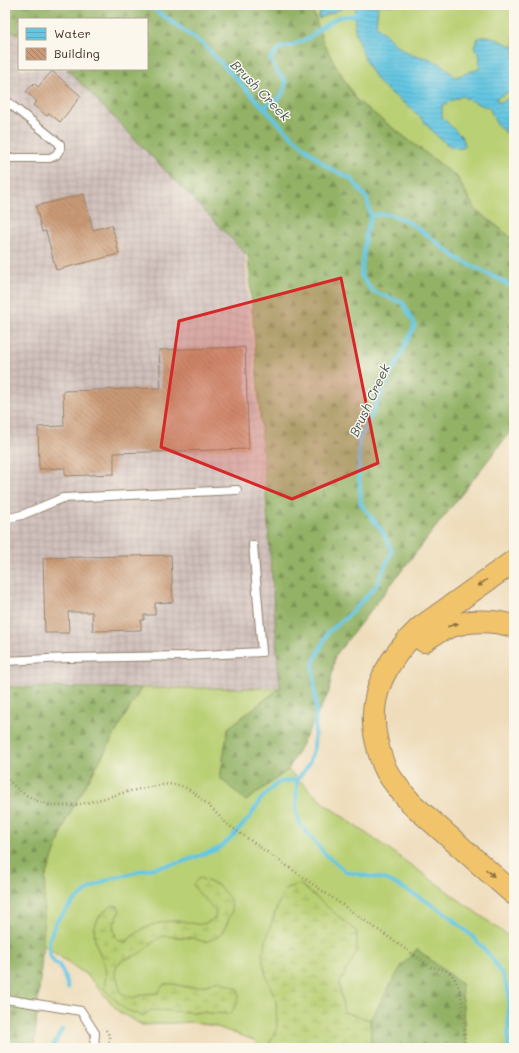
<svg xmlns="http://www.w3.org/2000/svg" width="519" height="1053" font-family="Mali,sans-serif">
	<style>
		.industrial { fill: url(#industrial-grid) }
		.grass { fill: #bad075; stroke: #7a7d4a }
		.forest { fill: url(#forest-firs); stroke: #676e42 }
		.wetland { fill: url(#wetland-marsh); stroke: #7a7d4a }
		.water { fill: url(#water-rules); stroke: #507880 }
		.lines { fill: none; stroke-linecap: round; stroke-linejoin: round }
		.stream { stroke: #64c6e2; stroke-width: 4 }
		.building { fill: url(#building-back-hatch) }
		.lane-casing { stroke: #94836c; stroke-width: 10 }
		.highway-casing { stroke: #94836c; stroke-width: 24 }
		.path { stroke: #94836c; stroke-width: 2.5; stroke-dasharray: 1 3; stroke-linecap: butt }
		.lane { stroke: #fff; stroke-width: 8 }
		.highway { stroke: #f1c36a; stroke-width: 22 }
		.oneway { fill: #8d6f40 }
		.marked { fill: #d62828; fill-opacity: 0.2; stroke: #d62828; stroke-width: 3; stroke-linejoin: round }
		.labels { text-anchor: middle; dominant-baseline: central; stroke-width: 3; stroke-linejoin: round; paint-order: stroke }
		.water-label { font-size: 13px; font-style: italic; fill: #475959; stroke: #fbf7ec }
	</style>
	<defs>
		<pattern id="industrial-grid" width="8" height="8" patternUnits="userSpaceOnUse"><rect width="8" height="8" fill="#d0c0bc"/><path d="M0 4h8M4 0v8" fill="none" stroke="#b4a5a1"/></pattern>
		<pattern id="forest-firs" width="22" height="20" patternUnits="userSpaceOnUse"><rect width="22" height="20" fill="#93b266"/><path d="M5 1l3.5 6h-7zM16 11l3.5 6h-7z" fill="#799153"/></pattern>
		<pattern id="wetland-marsh" width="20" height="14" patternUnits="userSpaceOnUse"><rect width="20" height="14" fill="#bad075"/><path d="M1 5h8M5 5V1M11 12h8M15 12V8" fill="none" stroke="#a1b365"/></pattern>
		<pattern id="water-rules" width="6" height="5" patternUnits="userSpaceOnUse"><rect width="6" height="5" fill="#64c6e2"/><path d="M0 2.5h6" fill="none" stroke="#58aac1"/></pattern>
		<pattern id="building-back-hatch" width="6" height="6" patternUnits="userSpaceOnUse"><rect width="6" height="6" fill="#ca9a76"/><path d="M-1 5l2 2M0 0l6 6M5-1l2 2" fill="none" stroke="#a57e60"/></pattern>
	</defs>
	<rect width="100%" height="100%" fill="#fbf7ec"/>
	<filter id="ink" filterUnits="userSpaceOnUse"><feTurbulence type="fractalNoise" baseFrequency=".025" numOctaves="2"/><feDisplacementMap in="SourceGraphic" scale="8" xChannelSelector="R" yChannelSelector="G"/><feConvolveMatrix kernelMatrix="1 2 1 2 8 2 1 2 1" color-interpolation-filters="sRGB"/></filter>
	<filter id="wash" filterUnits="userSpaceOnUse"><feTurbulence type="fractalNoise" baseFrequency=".012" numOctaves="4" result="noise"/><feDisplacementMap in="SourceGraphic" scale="16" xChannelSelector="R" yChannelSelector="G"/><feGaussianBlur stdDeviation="0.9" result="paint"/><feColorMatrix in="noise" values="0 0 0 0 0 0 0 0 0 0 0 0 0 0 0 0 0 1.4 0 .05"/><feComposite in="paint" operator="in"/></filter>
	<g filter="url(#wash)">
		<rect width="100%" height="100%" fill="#eedcba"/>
		<!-- industrial -->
		<polygon class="industrial" points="5,30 19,34 19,69 67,69 245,253 280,688 5,687"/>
		<!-- grass -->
		<g class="grass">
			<polygon points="312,5 514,5 514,240 474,208 457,177 356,100 323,43 312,8"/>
			<polygon points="141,688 280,688 228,728 246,801 288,770 325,804 429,878 507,935 514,948 514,1048 466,1048 461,984 370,1020 371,1048 262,1048 254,1040 214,1026 191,1022 142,1025 119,1012 88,976 43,945 45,879 67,818"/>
		</g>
		<!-- forest -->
		<g class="forest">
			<polygon points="5,5 312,5 312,8 323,43 356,100 457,177 474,208 514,240 514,427 335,656 329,692 288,770 246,801 220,778 228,728 280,688 248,256 67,69 147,69 147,19 19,19 19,34 5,30"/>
			<polygon points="6,687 141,688 67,818 45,879 43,945 34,1048 5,1048"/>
			<polygon points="417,949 461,984 466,1048 371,1048 370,1020 402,965"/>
		</g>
		<!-- wetland -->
		<g class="wetland">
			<path d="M199,878L218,885L230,899L232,911L225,929L218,937L205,942L192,938L163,936L153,942L139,954L123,960L117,965L115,972L121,993L132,998L145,994L158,993L164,984C174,982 180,987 189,987C199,987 210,985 218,980L238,989C241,1000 236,1005 230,1014L151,1010L143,1016L126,1010L104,989C105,980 107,973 104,964C102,957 98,951 96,944C91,926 97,915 113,905L118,906L120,911L113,926L116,938L121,941H127C140,928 157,921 176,921C195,921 197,930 215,918L216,912C209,902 198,895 193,884Z"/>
			<polygon points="300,884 357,932 357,951 339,984 344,1012 370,1020 371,1048 286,1048 269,1044 277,1028 276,1001 265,972 262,955 268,933 278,904 286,888"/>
		</g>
		<!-- water -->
		<g class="water">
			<polygon points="322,5 343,5 343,8 318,19"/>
			<path d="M356,5H378L376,25L395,44L411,55L428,58L442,65L455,77L479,69L480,56L474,47L478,38L489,36L514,47V90L496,98L499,103L514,95V137C506,133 498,128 494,119C492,114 491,111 489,107L480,105L462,96L450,101L442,106V117L462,137L465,144L463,148C444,151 429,125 416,113C404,101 388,93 377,80C369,71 357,41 355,29C354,21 355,13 356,5Z"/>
		</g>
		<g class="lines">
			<!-- stream -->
			<g class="stream">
				<polyline points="148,5 203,44 285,130 327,167 352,179 367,199 371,216 366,234 361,275 372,291 403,303 415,325 359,440 359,474 361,504 383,532 392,551 376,586 349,615 328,632 313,664 316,708 314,746 309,764 297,780 296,812 300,824 324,853 346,872 388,880 426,901 448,915 474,938 490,956 503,976 509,993 508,1048"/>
				<path d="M263,107C278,100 283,99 286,81L277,72L270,59L280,48L293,45L309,38L322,27L339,17L355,15L358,12"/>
				<path d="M371,216C375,216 379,214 383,214C409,214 440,248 462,261C479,270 497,277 514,288"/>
				<polyline points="68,988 64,974 59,965 55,963 49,954 49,941 55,923 72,903 91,888 107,880 144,870 179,863 218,849 230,839 250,817 261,799 279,782 297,780"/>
				<polyline points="52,1048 62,1030"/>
			</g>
		</g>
		<g id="blocks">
			<!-- building -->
			<g class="building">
				<polygon points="52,71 81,96 60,122 49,113 47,116 33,105 37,101 26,92 34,83 38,87"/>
				<polygon points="84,194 93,230 112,225 119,254 56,270 46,231 42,232 36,206"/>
				<polygon points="245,347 249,449 114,453 114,474 65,476 65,468 39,469 38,427 64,426 63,391 161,388 159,350"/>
				<polygon points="171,555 173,602 155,603 155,615 144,615 144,620 141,620 141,630 93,631 92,612 68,612 69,633 45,633 43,558"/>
			</g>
		</g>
	</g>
	<g filter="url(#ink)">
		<use href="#blocks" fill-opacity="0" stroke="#94836c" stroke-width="1"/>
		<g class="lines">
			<!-- lane casing -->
			<g class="lane-casing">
				<g id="lane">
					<polyline points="5,100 60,144 60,149 56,155 50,158 5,158"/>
					<polyline points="5,519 22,515 63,498 237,490"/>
					<polyline points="5,661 68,658 184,656 262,652 253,545"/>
					<polyline points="5,999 81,1011 95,1033 94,1048"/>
				</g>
			</g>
			<!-- highway casing -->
			<g class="highway-casing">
				<g id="highway">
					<path d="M514,561L420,628C387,659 365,696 377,743C379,752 382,763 387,772C394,783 403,794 412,804L514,894"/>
					<path d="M424,641C450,621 482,617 514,626"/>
				</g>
			</g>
			<!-- path -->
			<g class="path">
				<polyline points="5,763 6,864 5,882"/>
				<path d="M5,777C10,781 15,787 20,791C33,800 48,807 63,806C91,805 118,792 146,788C156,786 167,783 177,785C193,787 215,812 227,824L431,967C438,968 446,969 451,974C465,987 464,1030 465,1048"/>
				<polyline points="106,1030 110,1037 109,1048"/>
			</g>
			<!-- lane -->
			<use href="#lane" class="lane"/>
			<!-- highway -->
			<use href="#highway" class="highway"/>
		</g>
		<!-- one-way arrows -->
		<defs><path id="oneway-solid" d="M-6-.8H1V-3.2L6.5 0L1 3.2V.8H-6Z"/></defs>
		<g class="oneway">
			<use href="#oneway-solid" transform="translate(482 583) rotate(144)"/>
			<use href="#oneway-solid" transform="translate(453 625) rotate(-16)"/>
			<use href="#oneway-solid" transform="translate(490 873) rotate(42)"/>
		</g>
	</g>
	<!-- marked area -->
	<path class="marked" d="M341,278L378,463L292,499L161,447L179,321Z"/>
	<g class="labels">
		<!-- water labels -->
		<g class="water-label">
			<text transform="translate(261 90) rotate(46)">Brush Creek</text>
			<text transform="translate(369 400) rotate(-65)">Brush Creek</text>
		</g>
	</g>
	<!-- margin -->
	<rect width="519" height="1053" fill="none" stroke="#fbf7ec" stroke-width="20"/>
	<!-- legend -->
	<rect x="18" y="18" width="130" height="52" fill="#fbf7ec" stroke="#aea59a"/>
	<rect x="26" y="28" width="20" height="12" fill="url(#water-rules)" stroke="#aea59a"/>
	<text x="54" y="38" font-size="12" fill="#3b2a1e">Water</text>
	<rect x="26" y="48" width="20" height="12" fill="url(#building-back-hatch)" stroke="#aea59a"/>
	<text x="54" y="58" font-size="12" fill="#3b2a1e">Building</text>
</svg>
